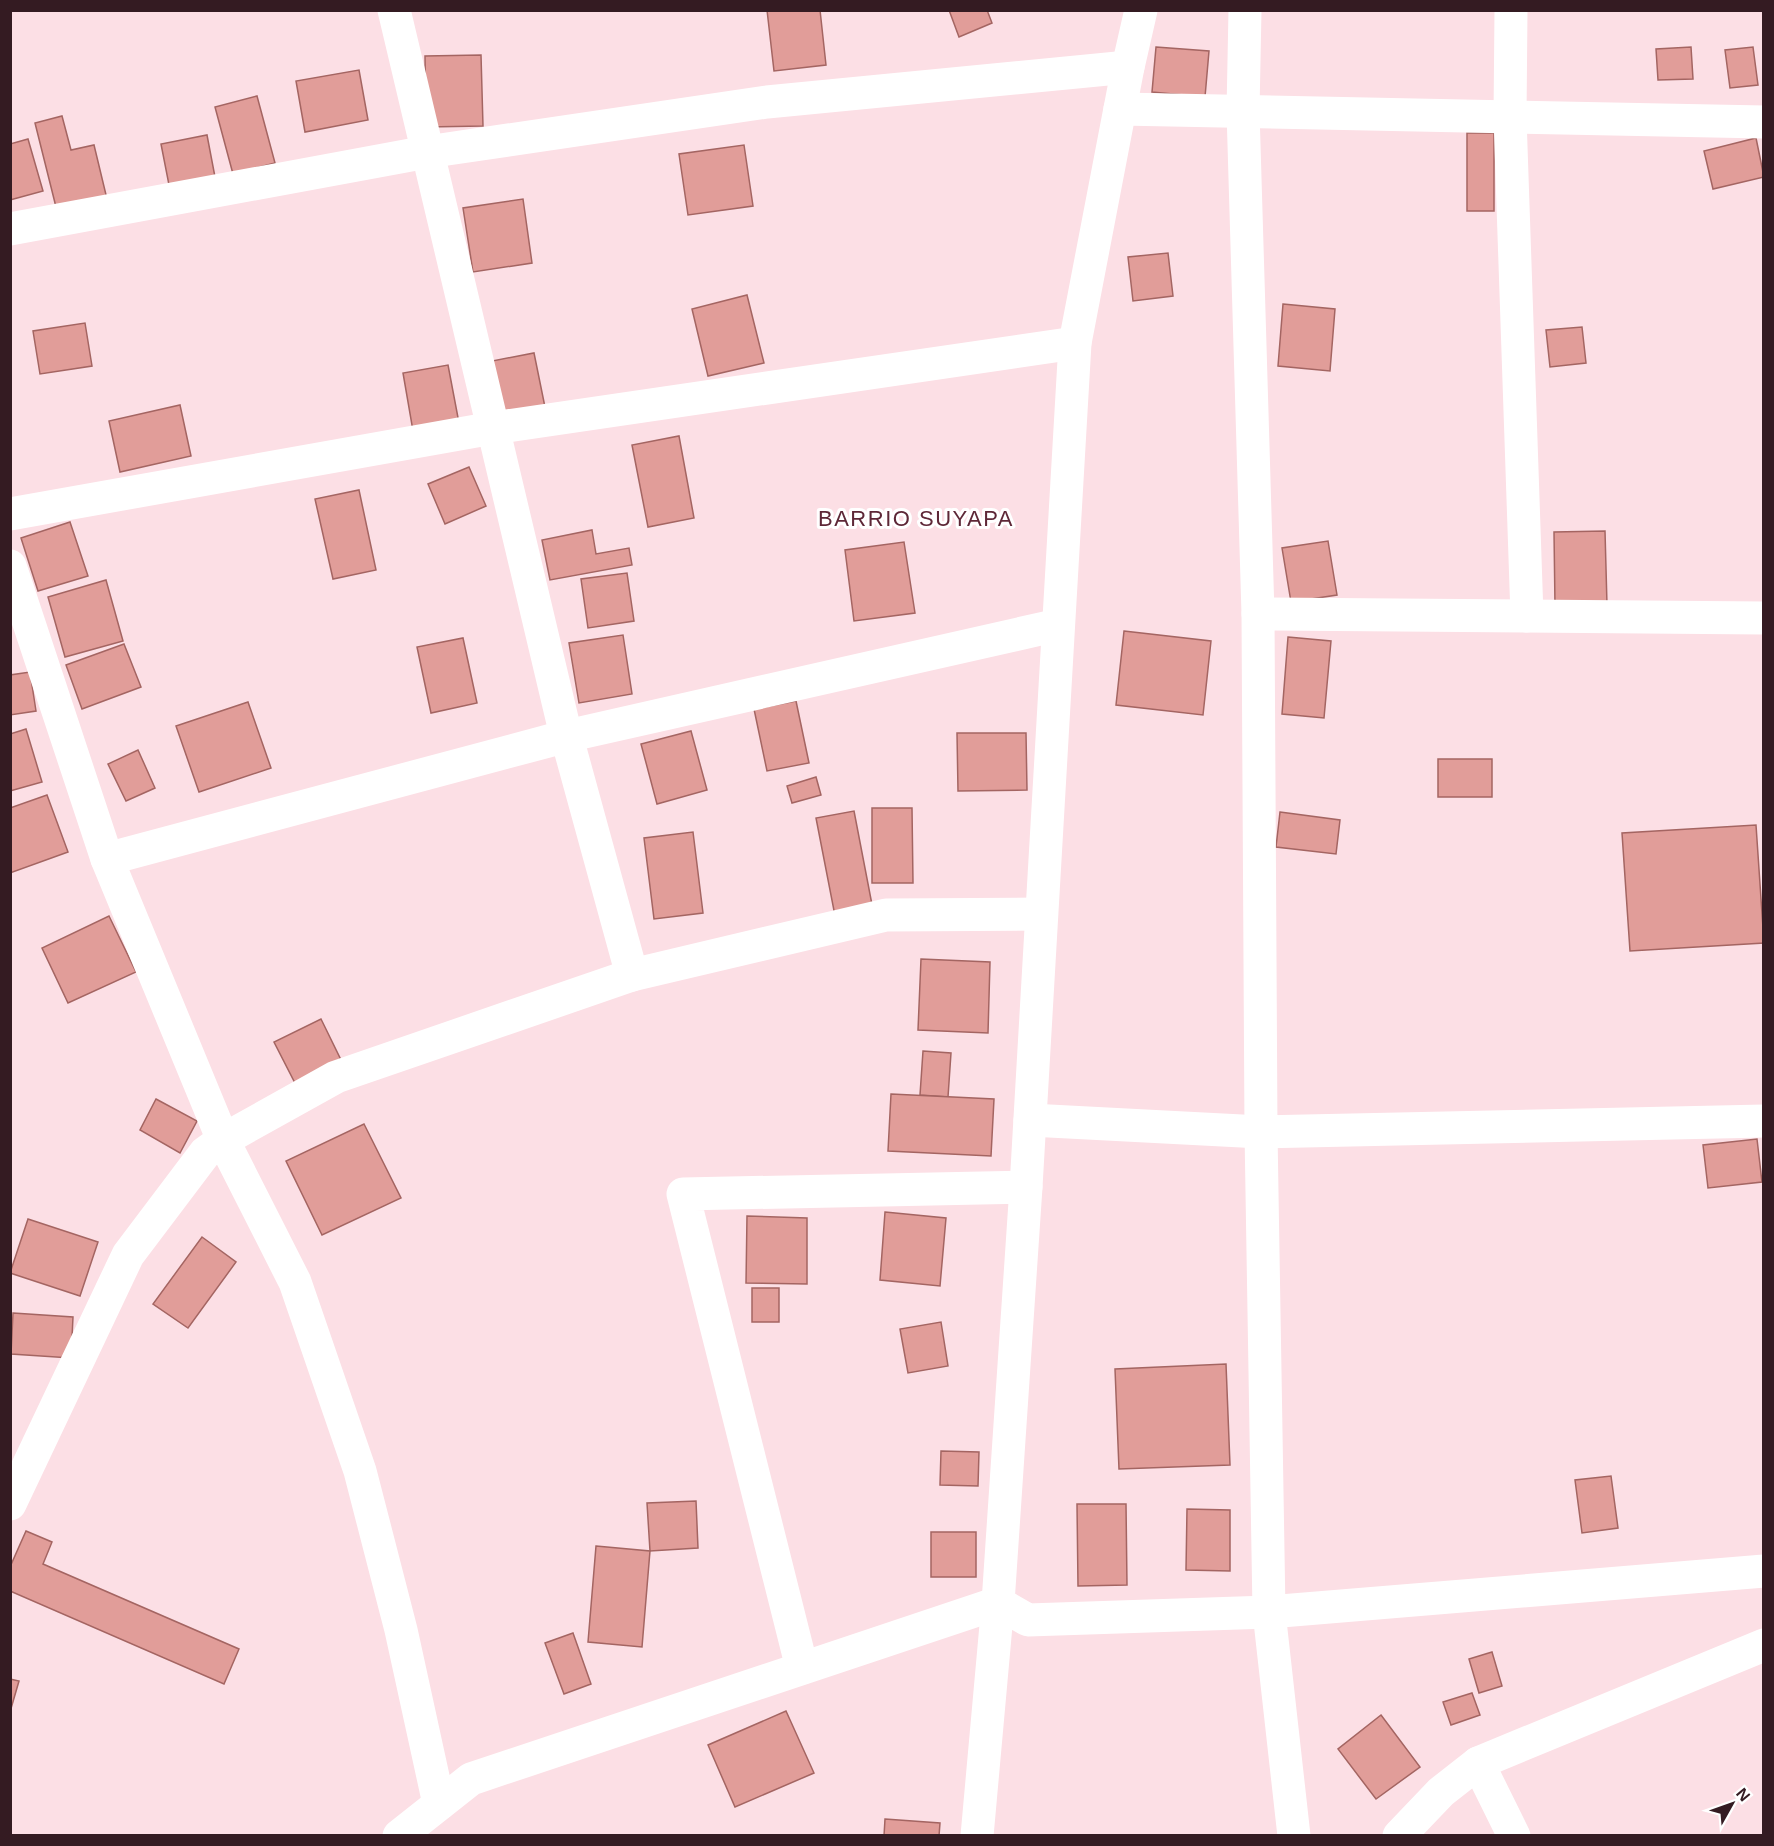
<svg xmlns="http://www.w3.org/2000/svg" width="1774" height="1846" font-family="Helvetica,sans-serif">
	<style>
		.building { fill: #e19d99; stroke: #a46562; stroke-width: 1.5 }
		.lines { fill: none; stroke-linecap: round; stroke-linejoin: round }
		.street { stroke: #fff; stroke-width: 33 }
		.labels { text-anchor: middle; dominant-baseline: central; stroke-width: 6; stroke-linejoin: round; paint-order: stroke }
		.neighbourhood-label { font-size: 22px; letter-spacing: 1.5px; fill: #5e2737; stroke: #fff }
	</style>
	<rect width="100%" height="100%" fill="#fcdfe5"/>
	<!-- building -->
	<g class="building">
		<polygon points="767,10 820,10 826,65 774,71"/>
		<polygon points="949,10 987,10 992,23 959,37"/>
		<polygon points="1156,47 1209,51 1205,97 1152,92"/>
		<polygon points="1691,47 1693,79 1658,80 1656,49"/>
		<polygon points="1753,47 1758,85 1730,88 1725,50"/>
		<polygon points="481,55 483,126 426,127 425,56"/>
		<polygon points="359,70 368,120 305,132 296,81"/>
		<polygon points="257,96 275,163 233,174 215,107"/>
		<polygon points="62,116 71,150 94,145 107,199 57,211 35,123"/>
		<rect x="1467" y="133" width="27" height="78"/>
		<polygon points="207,135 215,177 169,185 161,144"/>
		<polygon points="1756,138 1764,177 1713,189 1704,151"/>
		<polygon points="28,139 43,191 10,200 10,144"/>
		<polygon points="744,145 753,206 688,215 679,154"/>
		<polygon points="523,199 532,263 473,272 463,208"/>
		<polygon points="1168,253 1173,296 1133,301 1128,257"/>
		<polygon points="747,295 764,363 708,376 692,309"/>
		<polygon points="1283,304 1335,309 1330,371 1278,366"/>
		<polygon points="85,323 92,366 40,374 33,331"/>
		<polygon points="1582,327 1586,363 1550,367 1546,330"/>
		<polygon points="534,353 546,412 503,420 492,361"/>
		<polygon points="448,365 459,423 413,431 403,373"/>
		<polygon points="180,405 191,456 120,472 109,421"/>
		<polygon points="679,436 694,518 648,527 632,445"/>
		<polygon points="469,467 486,506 445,524 428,484"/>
		<polygon points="359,490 376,570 333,579 315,499"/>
		<polygon points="70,522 88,576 38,591 21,538"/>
		<polygon points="592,530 596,554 629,548 632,565 550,580 542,540"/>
		<polygon points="1605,531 1607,605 1555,606 1554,532"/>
		<polygon points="1328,541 1337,595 1291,602 1282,548"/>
		<polygon points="904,542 915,613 854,621 845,550"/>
		<polygon points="627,573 634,621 588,628 581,579"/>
		<polygon points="106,580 123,641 65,657 48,597"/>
		<polygon points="1124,631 1211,641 1203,715 1116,705"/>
		<polygon points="623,635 632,694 579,703 569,643"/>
		<polygon points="1288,637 1331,641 1324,718 1282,714"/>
		<polygon points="463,638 477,703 431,713 417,647"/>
		<polygon points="124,644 141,687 82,709 66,665"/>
		<polygon points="30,672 36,711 10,715 10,675"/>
		<polygon points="796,701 809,763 767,771 754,709"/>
		<polygon points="248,702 271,768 199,792 176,726"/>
		<polygon points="26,729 42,782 10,791 10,734"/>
		<polygon points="691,731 707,790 657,804 641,744"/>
		<polygon points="957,733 1026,733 1027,790 958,791"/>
		<polygon points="138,750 155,788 126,801 108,764"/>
		<rect x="1438" y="759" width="54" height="38"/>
		<polygon points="816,777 821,795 792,803 787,786"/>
		<polygon points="47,795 68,852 10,873 10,808"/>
		<polygon points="872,808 912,808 913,883 872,883"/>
		<polygon points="854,811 874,915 836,921 816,818"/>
		<polygon points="1280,812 1340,820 1336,854 1276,847"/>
		<polygon points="1756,825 1764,943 1630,951 1622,833"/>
		<polygon points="693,832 703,913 654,919 644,838"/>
		<polygon points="109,916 136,972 68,1003 42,948"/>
		<polygon points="921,959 990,962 988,1033 918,1030"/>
		<polygon points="321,1019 342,1062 296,1085 274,1042"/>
		<polygon points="923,1051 951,1053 948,1097 920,1095"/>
		<polygon points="891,1094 994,1099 991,1156 888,1151"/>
		<polygon points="156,1099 197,1121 180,1153 140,1130"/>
		<polygon points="364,1124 401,1198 322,1235 286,1161"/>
		<polygon points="1757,1139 1762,1182 1708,1188 1703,1145"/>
		<polygon points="885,1212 946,1218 940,1286 880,1280"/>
		<polygon points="747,1216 807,1218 807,1284 746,1283"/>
		<polygon points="28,1219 98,1242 80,1296 10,1273"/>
		<polygon points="202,1237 236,1262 188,1328 153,1304"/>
		<rect x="752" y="1288" width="27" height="34"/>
		<polygon points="13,1313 73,1317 71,1358 11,1354"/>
		<polygon points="941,1322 948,1366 908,1373 900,1329"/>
		<polygon points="1226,1364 1230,1465 1119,1469 1115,1369"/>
		<polygon points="941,1451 979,1452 978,1486 940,1485"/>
		<polygon points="1611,1476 1618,1528 1582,1533 1575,1480"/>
		<polygon points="696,1501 698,1548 650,1551 647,1503"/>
		<polygon points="1077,1504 1126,1504 1127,1585 1078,1586"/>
		<polygon points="1187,1509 1230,1510 1230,1571 1186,1570"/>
		<polygon points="26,1531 52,1542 43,1564 239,1649 224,1684 10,1591 10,1567"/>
		<rect x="931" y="1532" width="45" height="45"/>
		<polygon points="596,1546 650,1551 642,1647 588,1642"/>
		<polygon points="573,1633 591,1684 564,1694 545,1643"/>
		<polygon points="1492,1652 1502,1686 1479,1693 1469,1659"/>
		<polygon points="10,1679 19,1681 10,1712"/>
		<polygon points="1472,1693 1480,1715 1451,1725 1443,1702"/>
		<polygon points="786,1711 814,1773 735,1807 708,1745"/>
		<polygon points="1381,1715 1420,1767 1376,1799 1338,1749"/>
		<polygon points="885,1819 940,1823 939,1836 884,1836"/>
	</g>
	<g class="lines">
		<!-- street -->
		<g class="street">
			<polyline points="394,10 564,727 632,975"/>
			<polyline points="1245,10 1243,111 1258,614 1261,1132 1764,1121"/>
			<polyline points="1511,10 1510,117 1527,616"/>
			<polyline points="1120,109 1764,122"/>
			<polyline points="10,229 427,152 767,102 1128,67"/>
			<polyline points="10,514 493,428 1075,343"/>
			<polyline points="10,566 107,859 223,1140 295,1282 360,1471 401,1630 439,1804"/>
			<polyline points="1258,614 1764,618"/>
			<polyline points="107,859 567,736 1058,625"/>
			<polyline points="1030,1120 1261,1132 1269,1612 1294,1836"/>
			<polyline points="10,1504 128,1255 205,1153 223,1140 336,1077 632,975 886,915 1041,914"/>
			<polyline points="802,1668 683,1194 1026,1187"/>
			<polyline points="1478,1763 1514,1836"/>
			<polyline points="399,1836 471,1779 998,1603 1028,1620 1269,1612 1764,1571"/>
			<polyline points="977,1836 998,1603 1026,1187 1075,343 1128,67 1141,10"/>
			<polyline points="1399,1836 1441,1792 1478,1763 1764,1645"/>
		</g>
	</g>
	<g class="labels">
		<!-- neighbourhood labels -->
		<g class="neighbourhood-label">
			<text x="916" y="518">BARRIO SUYAPA</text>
		</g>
	</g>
	<!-- border -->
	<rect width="1774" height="1846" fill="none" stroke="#341b22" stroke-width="24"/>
	<!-- north arrow -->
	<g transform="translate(1732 1804) rotate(50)" stroke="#ffffff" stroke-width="4.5" paint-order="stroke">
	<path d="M0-4.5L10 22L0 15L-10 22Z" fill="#341b22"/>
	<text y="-9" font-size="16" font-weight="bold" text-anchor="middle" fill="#341b22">N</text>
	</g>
</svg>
